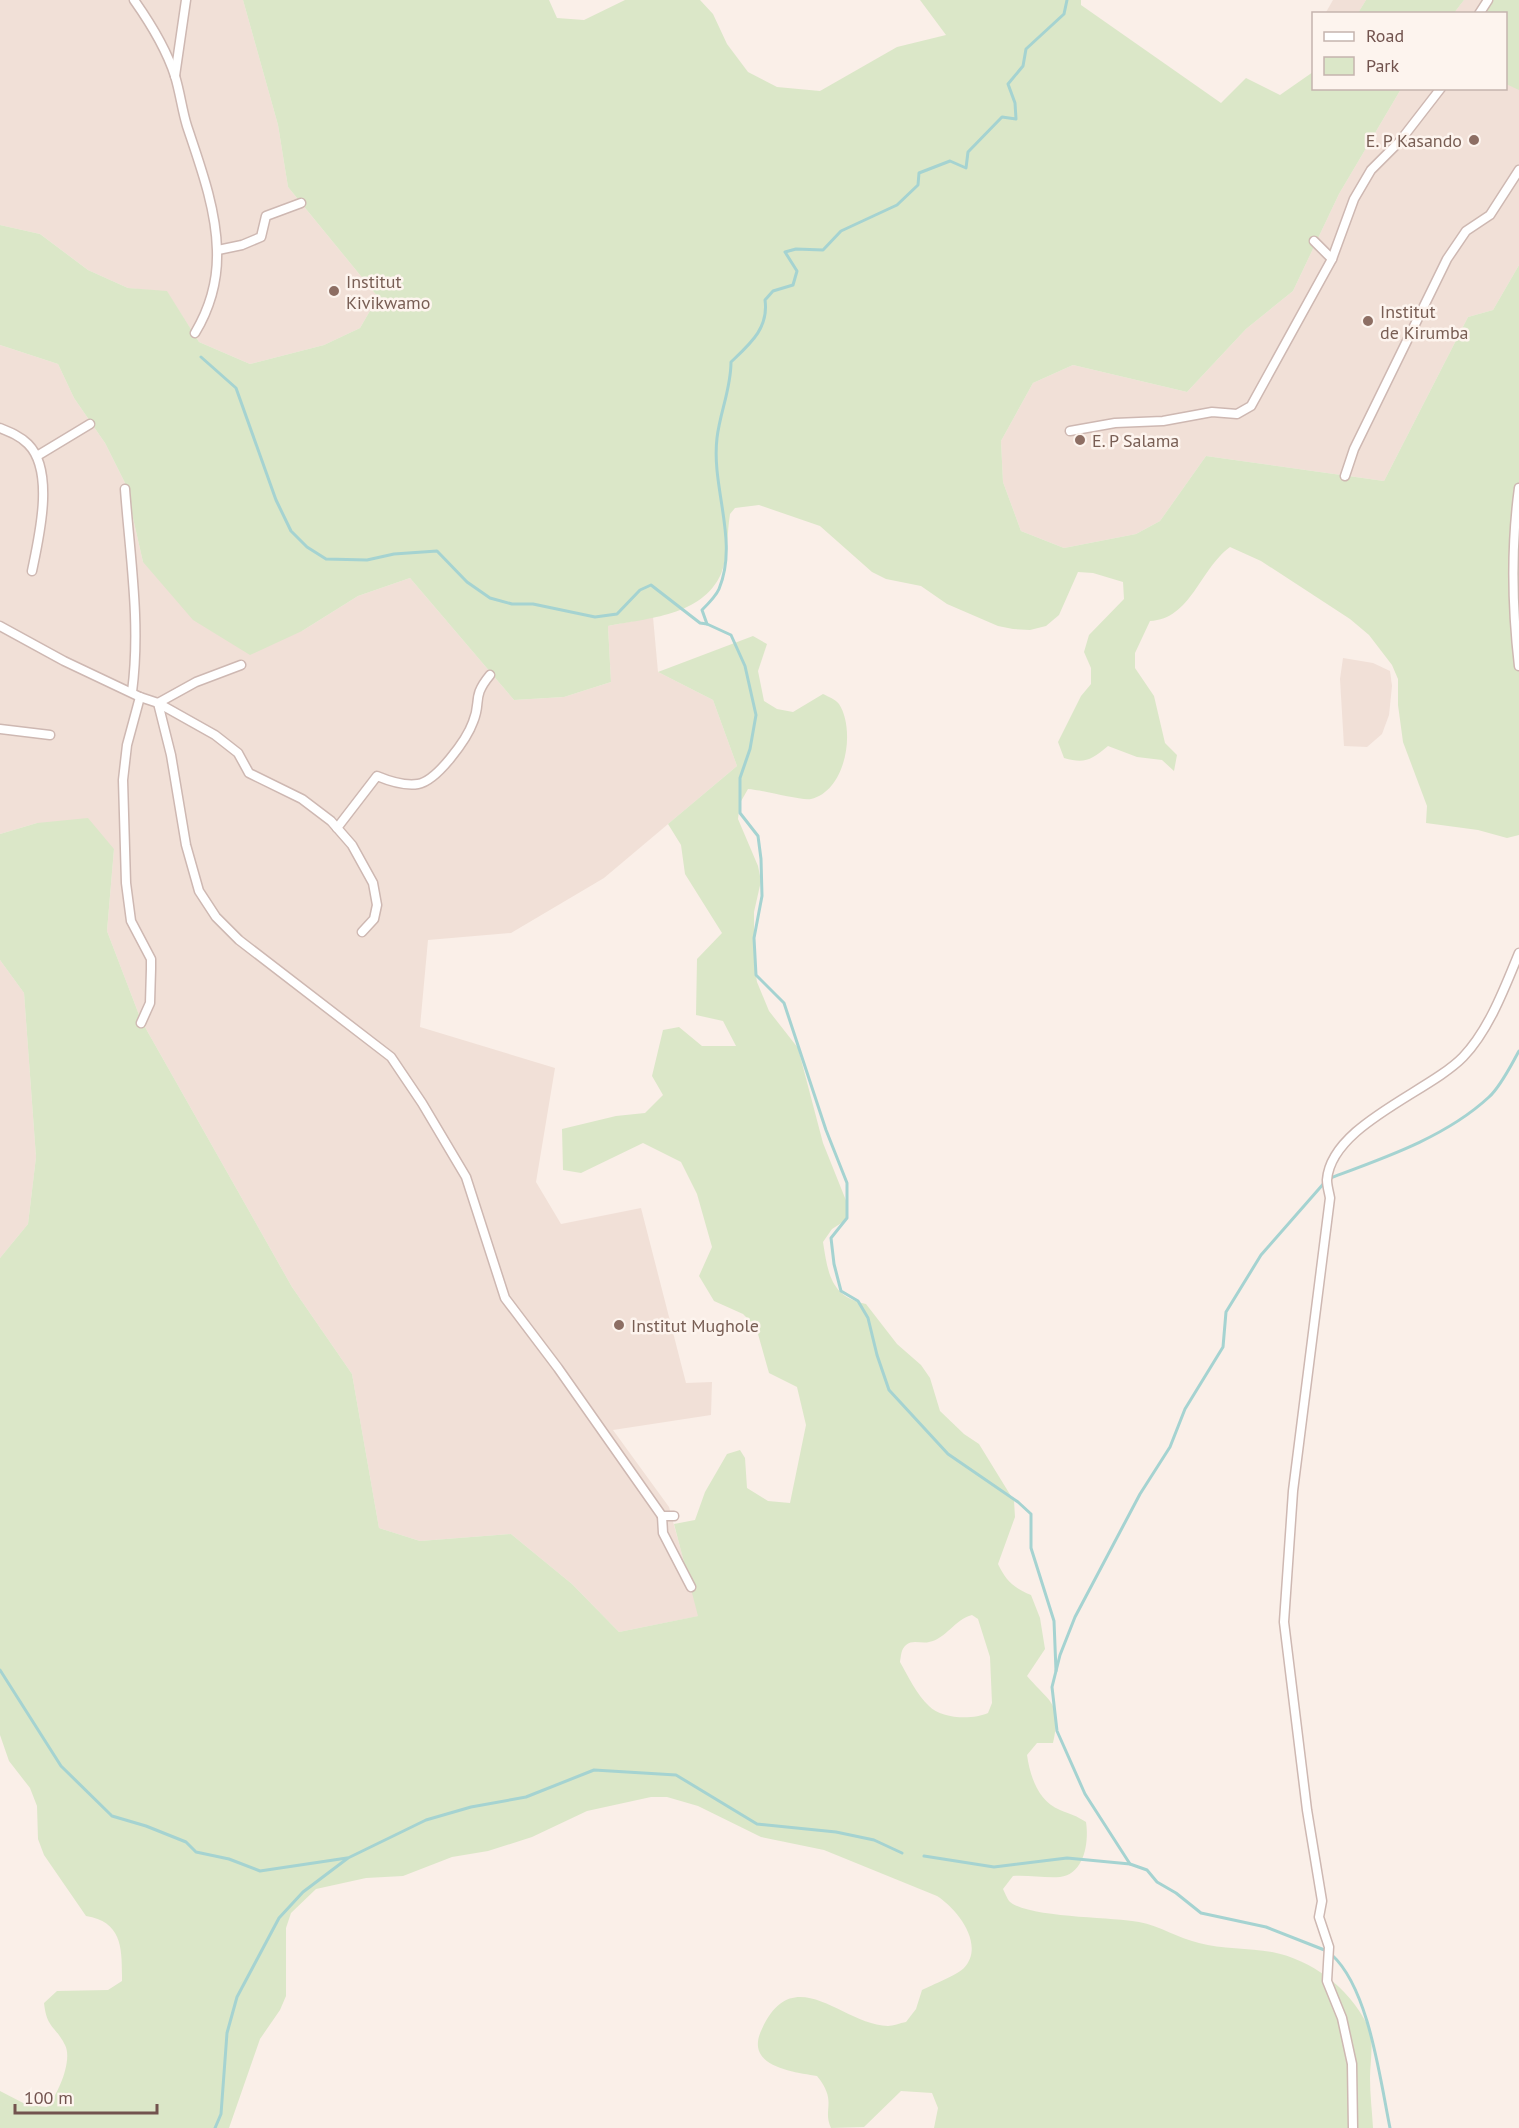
<svg xmlns="http://www.w3.org/2000/svg" width="1519" height="2128" font-family="'PT Sans',sans-serif">
	<style>
		.residential { fill: #f1e0d7 }
		.green { fill: #dbe7c8; fill-rule: evenodd }
		.lines { fill: none; stroke-linecap: round; stroke-linejoin: round }
		.stream { stroke: #a5d3d1; stroke-width: 3 }
		.street-casing { stroke: #ceb8b2; stroke-width: 11 }
		.street { stroke: #fff; stroke-width: 8 }
		.education-dot { fill: #8d6e63; stroke: #fdf4ee; stroke-width: 2 }
		.labels { text-anchor: middle; dominant-baseline: central; stroke-width: 5; stroke-linejoin: round; paint-order: stroke }
		.education-label { font-size: 18px; fill: #785e54; stroke: #fdf4ee; text-anchor: start }
	</style>
	<rect width="100%" height="100%" fill="#faefe8"/>
	<!-- residential -->
	<g class="residential">
		<polygon points="0,0 243,0 278,125 288,187 378,297 360,328 324,345 250,364 199,342 167,292 128,288 88,270 40,234 0,225"/>
		<polygon points="1333,0 1366,0 1358,13 1325,14"/>
		<polygon points="1464,0 1519,0 1519,265 1493,310 1468,317 1384,481 1206,456 1160,521 1136,534 1064,548 1021,531 1003,482 1001,441 1033,383 1073,365 1187,392 1246,329 1293,291 1339,194 1401,89 1506,88 1506,14 1454,13"/>
		<polygon points="0,345 58,364 74,398 105,443 125,483 143,562 302,631 358,596 410,578 514,700 564,697 611,682 608,626 653,617 658,672 713,700 737,766 604,878 511,933 428,940 420,1027 555,1068 536,1182 561,1224 641,1208 686,1383 712,1382 711,1415 613,1430 669,1507 699,1616 619,1632 572,1584 511,1534 420,1541 379,1528 352,1374 292,1287 141,1020 107,931 114,849 37,823 0,834"/>
		<polygon points="1343,658 1373,663 1390,671 1392,686 1389,715 1382,734 1367,747 1344,746 1340,679"/>
		<polygon points="0,960 24,993 36,1157 28,1224 0,1258"/>
	</g>
	<!-- green -->
	<g class="green">
		<path d="M243,0H549L557,18L584,20L625,0H700L713,14L727,44L748,72L777,87L820,91L897,47L946,35L920,0H1081V5L1221,103L1246,78L1280,95L1313,72L1314,88L1401,89L1339,194L1293,291L1246,329L1187,392L1073,365L1033,383L1001,441L1003,482L1021,531L1064,548L1136,534L1160,521L1206,456L1384,481L1468,317L1493,310L1519,265V835L1507,838L1478,830L1426,823L1427,806L1403,742L1398,705V679L1392,665L1369,635L1350,619L1261,561L1230,547C1199,570 1191,619 1150,621L1135,653V668L1154,696L1165,743L1177,755L1174,771L1162,760L1137,757L1108,746C1091,760 1085,764 1064,758L1058,742L1081,696L1091,684V668L1084,652L1089,635L1124,599L1123,582L1093,573L1078,572L1059,615L1046,626L1030,630L1013,629L998,626L947,604L921,586L886,579L872,572L820,526L759,505L735,508L730,514C727,532 728,557 721,574C702,616 648,618 608,626L611,682L564,697L514,700L410,578L358,596L302,631L250,655L193,620L143,562L125,483L105,443L74,398L58,364L0,345V225L40,234L88,270L128,288L167,291L199,342L250,364L324,345L360,328L378,297L288,187L278,125Z"/>
		<polygon points="1366,0 1464,0 1454,13 1358,13"/>
		<polygon points="1485,0 1519,0 1519,90 1506,84 1506,14 1478,14"/>
		<path d="M753,636L767,644L758,671L764,701L777,709L793,712L823,694C829,697 835,699 839,704C856,730 846,791 811,799C801,801 763,790 748,789L740,803L738,819L758,866L761,881L754,912V962L757,982L769,1011L798,1048L823,1143L847,1203L846,1220L832,1229L823,1242C828,1274 831,1297 866,1304L897,1344L921,1365L930,1378L940,1411L964,1434L979,1444L1014,1501L1015,1517L998,1564C1006,1581 1014,1588 1031,1595L1040,1618L1045,1649L1027,1676C1050,1703 1062,1702 1053,1743H1037L1027,1755C1030,1776 1038,1801 1060,1810C1070,1814 1077,1816 1086,1822C1089,1841 1085,1874 1060,1877C1045,1878 1028,1875 1013,1876L1003,1889C1005,1893 1007,1898 1009,1901C1026,1918 1113,1917 1139,1922C1160,1926 1178,1938 1199,1943C1222,1949 1248,1948 1272,1952C1312,1960 1348,1987 1367,2024C1375,2039 1370,2061 1370,2078C1370,2094 1372,2111 1373,2128H934L938,2108L932,2093L901,2091L864,2127L831,2128C822,2109 838,2102 817,2076C794,2072 745,2067 761,2031C793,1958 842,2025 888,2026C893,2026 900,2023 906,2022L916,2009L922,1990C932,1985 957,1975 964,1968C986,1944 956,1908 937,1896L824,1850L761,1837L698,1806L667,1797H651L587,1811L532,1837L488,1851L452,1857L403,1876L366,1878L316,1889L291,1913L286,1928V1996L280,2010L260,2039L229,2128H0V2091L27,2105L47,2107C58,2095 73,2060 65,2045C55,2025 47,2029 44,2003L57,1991L108,1990L122,1981C122,1949 123,1922 86,1916L44,1855L38,1839L37,1806L30,1788L9,1761L0,1735V1258L28,1224L36,1157L24,993L0,960V834L37,823L88,818L114,849L107,931L141,1020L292,1287L352,1374L379,1528L420,1541L511,1534L572,1584L619,1632L698,1616L674,1524L695,1520L705,1492L727,1454L740,1450L745,1458L747,1488L768,1501L790,1503L806,1425L797,1387L769,1373L756,1327L743,1314L714,1301L699,1276L712,1247L697,1194L681,1162L643,1143L581,1173L563,1170L562,1129L616,1116L645,1113L663,1095L652,1076L663,1030L679,1027L702,1046H736L723,1021L696,1015L697,959L722,933L685,874L681,845L668,824L737,766L713,700L658,672ZM972,1615L978,1619L990,1657L992,1703L988,1713C973,1720 941,1719 929,1706C917,1695 908,1676 900,1662C901,1656 901,1649 906,1645C913,1639 921,1644 929,1642C946,1639 955,1619 972,1615Z"/>
	</g>
	<g class="lines">
		<!-- stream -->
		<g class="stream">
			<polyline points="201,357 236,388 276,500 291,531 307,547 326,559 367,560 394,554 437,551 467,582 490,598 512,604 533,604 595,617 617,614 640,590 651,585 700,623 707,624"/>
			<path d="M1330,1178C1384,1158 1446,1137 1489,1097C1501,1086 1511,1065 1519,1051"/>
			<polyline points="0,1670 61,1766 112,1816 146,1826 186,1842 196,1852 229,1859 260,1871 347,1858"/>
			<path d="M1056,1671L1054,1621L1031,1548V1514L1018,1502L948,1454L889,1390L877,1355L868,1318L858,1301L841,1291L834,1264L831,1238L847,1218V1183L826,1130L784,1003L756,975L754,938L762,896L761,859L758,836L740,813V778L750,749L756,715L745,666L731,635L707,624L702,610C708,604 716,596 719,589C739,541 711,488 717,438C720,412 731,389 731,362C750,344 769,328 765,300L773,291L793,285L797,271L785,252L796,249L823,250L841,231L897,205L918,185L919,173L950,161L966,168L968,152L1002,117L1016,119L1015,103L1008,84L1023,66L1026,49L1064,14L1067,0"/>
			<polyline points="924,1856 994,1867 1067,1858 1130,1864 1147,1870 1157,1882 1176,1893 1201,1913 1266,1927 1327,1951"/>
			<polyline points="1130,1864 1085,1794 1057,1731 1052,1687 1060,1655 1075,1617 1140,1494 1170,1447 1185,1409 1223,1347 1226,1312 1261,1255 1325,1182"/>
			<path d="M1332,1955C1369,1989 1380,2079 1390,2128"/>
			<polyline points="215,2128 221,2114 227,2033 237,1997 279,1918 303,1892 348,1858 426,1820 471,1807 526,1797 594,1770 676,1775 757,1824 836,1832 874,1840 902,1853"/>
		</g>
		<!-- street casing -->
		<g class="street-casing">
			<g id="street">
				<path d="M134,0C151,24 166,48 175,76C180,92 182,110 187,126C200,165 216,208 217,250C218,280 210,308 195,333"/>
				<polyline points="1479,14 1488,0"/>
				<polyline points="175,76 186,0"/>
				<polyline points="1314,241 1332,259"/>
				<polyline points="218,250 242,245 261,237 266,216 301,203"/>
				<path d="M0,428C10,432 20,436 28,444C55,471 39,537 32,571"/>
				<polyline points="1070,431 1115,423 1163,421 1212,412 1237,414 1251,406 1332,259 1354,199 1371,170 1400,141 1441,88"/>
				<polyline points="37,456 90,424"/>
				<polyline points="1345,476 1354,449 1447,259 1466,231 1490,215 1519,170"/>
				<path d="M1519,488C1511,547 1512,606 1519,666"/>
				<path d="M125,489C130,557 141,624 132,692"/>
				<polyline points="0,626 64,661 140,697 158,703 215,735 238,753 249,773 302,799 331,821 352,845 373,883 377,905 374,919 362,932"/>
				<polyline points="241,665 196,682 158,703 171,755 186,845 199,891 216,917 239,940 391,1057 422,1103 466,1177 505,1298 558,1368 662,1516 674,1516"/>
				<polyline points="140,697 127,745 123,780 126,883 131,921 151,959 151,969 150,1003 141,1023"/>
				<polyline points="0,729 50,735"/>
				<path d="M337,828L377,776C389,781 405,786 418,784C437,781 467,739 473,722C482,701 471,698 490,675"/>
				<polyline points="662,1516 663,1533 691,1587"/>
				<path d="M1353,2128L1352,2064L1342,2018L1327,1981L1329,1947L1319,1917L1322,1901L1307,1810L1284,1622L1293,1491L1330,1198C1329,1192 1327,1186 1327,1180C1331,1125 1429,1092 1463,1057C1489,1030 1505,987 1519,953"/>
			</g>
		</g>
		<!-- street -->
		<use href="#street" class="street"/>
	</g>
	<!-- markers -->
	<g class="education-dot">
		<circle cx="1474" cy="140" r="6"/>
		<circle cx="334" cy="291" r="6"/>
		<circle cx="1368" cy="321" r="6"/>
		<circle cx="1080" cy="440" r="6"/>
		<circle cx="619" cy="1325" r="6"/>
	</g>
	<g class="labels">
		<!-- education labels -->
		<g class="education-label">
			<text x="1462" y="140" text-anchor="end">E. P Kasando</text>
			<text x="346" y="281">Institut<tspan x="346" dy="21">Kivikwamo</tspan></text>
			<text x="1380" y="311">Institut<tspan x="1380" dy="21">de Kirumba</tspan></text>
			<text x="1092" y="440">E. P Salama</text>
			<text x="631" y="1325">Institut Mughole</text>
		</g>
	</g>
	<!-- legend -->
	<rect x="1312" y="12" width="195" height="78" fill="#fdf4ee" stroke="#c5b4ae" stroke-width="1.5"/>
	<rect x="1324" y="32" width="30" height="9" fill="#ffffff" stroke="#c5b4ae" stroke-width="1.5"/>
	<text x="1366" y="42" font-size="18" fill="#72534e">Road</text>
	<rect x="1324" y="57" width="30" height="18" fill="#dbe7c8" stroke="#c5b4ae" stroke-width="1.5"/>
	<text x="1366" y="72" font-size="18" fill="#72534e">Park</text>
	<!-- scale -->
	<path d="M15 2104v9h142v-9" fill="none" stroke="#72534e" stroke-width="3"/>
	<text x="24" y="2104" font-size="18" fill="#72534e" stroke="#fdf4ee" stroke-width="4.5" paint-order="stroke">100 m</text>
</svg>
